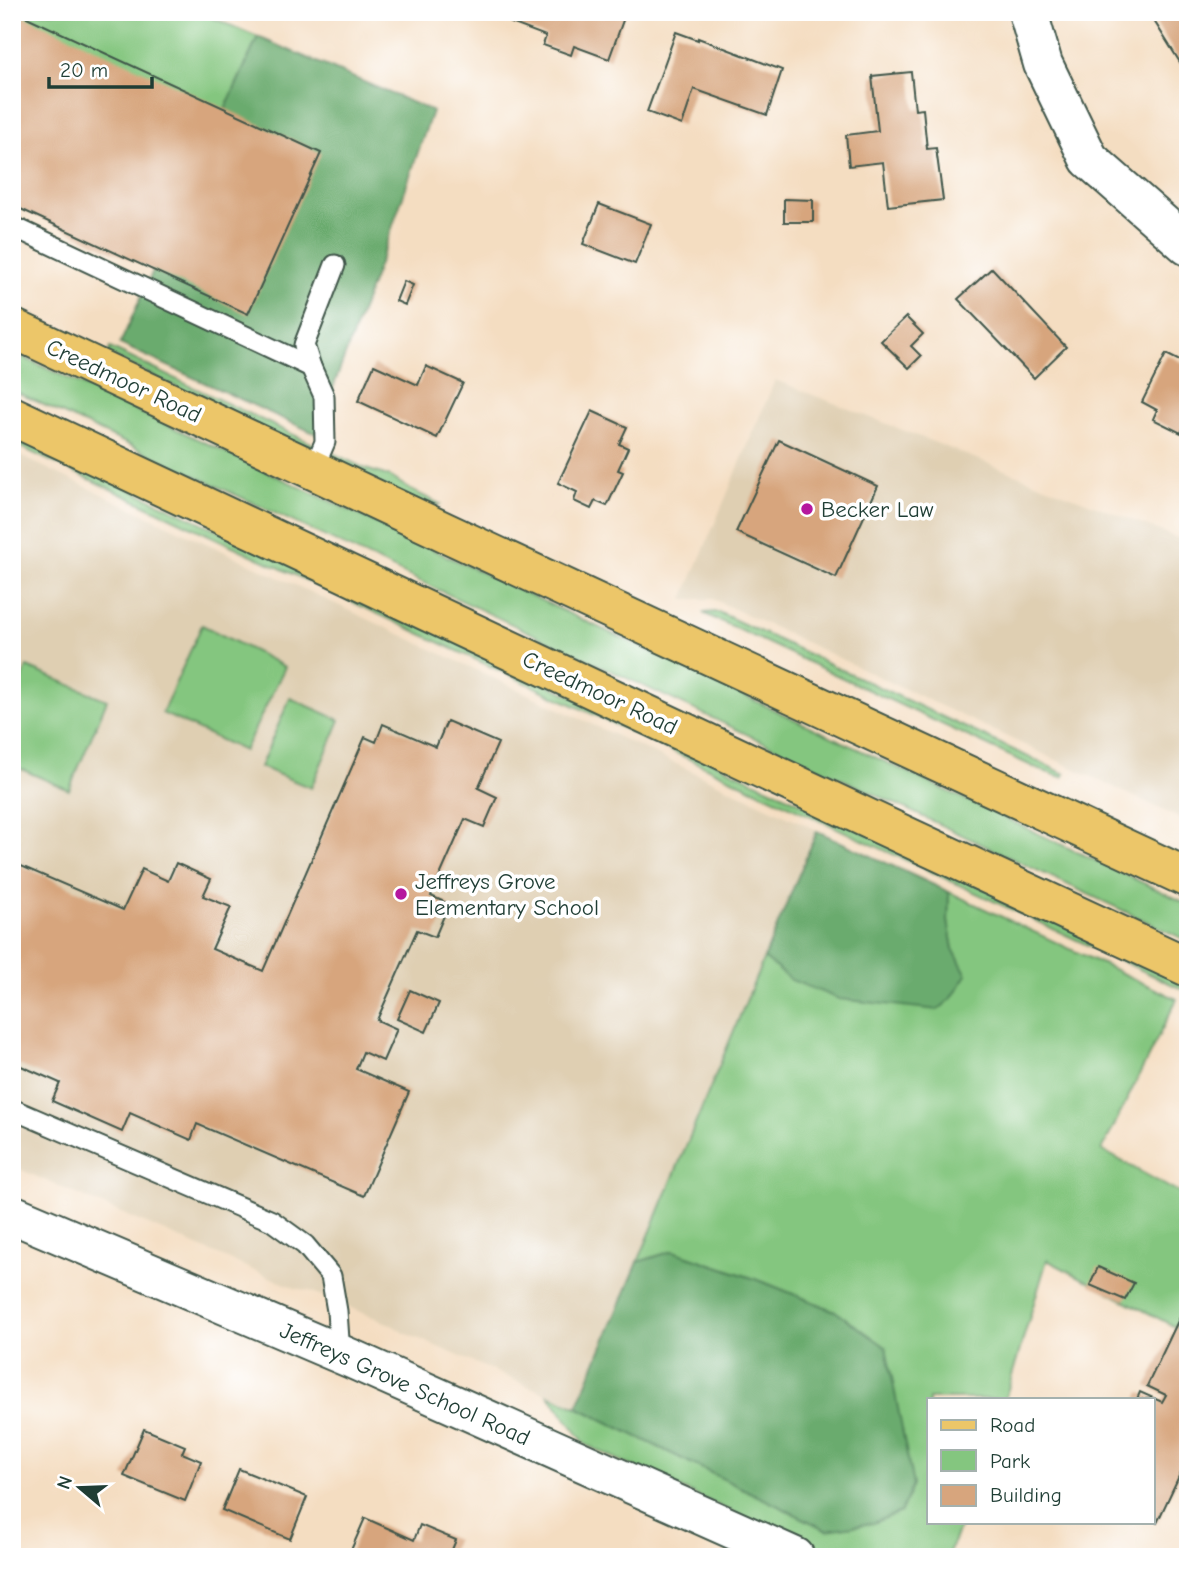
<svg xmlns="http://www.w3.org/2000/svg" width="1200" height="1569" font-family="'Comic Neue',sans-serif">
	<style>
		.built { fill: #dfcfb2 }
		.green { fill: #84c67f; stroke: #52825a; stroke-width: 2 }
		.forest { fill: #6bab6e; stroke: #457451; stroke-width: 2 }
		.building { fill: #d7a57d }
		.lines { fill: none; stroke-linecap: round; stroke-linejoin: round }
		.service-casing { stroke: #3f5549; stroke-width: 23 }
		.minor-casing { stroke: #3f5549; stroke-width: 42 }
		.primary-casing { stroke: #3f5549; stroke-width: 42 }
		.service { stroke: #fff; stroke-width: 19 }
		.minor { stroke: #fff; stroke-width: 38 }
		.primary { stroke: #ecc669; stroke-width: 38 }
		.poi-dot { fill: #b5179e; stroke: #fff; stroke-width: 2.5 }
		.labels { text-anchor: middle; dominant-baseline: central; stroke-width: 7; stroke-linejoin: round; paint-order: stroke }
		.street-label { font-size: 23px; fill: #1f3d34; stroke: #fff }
		.poi-label { font-size: 23px; fill: #1f3d34; stroke: #fff; text-anchor: start }
	</style>
	<rect width="100%" height="100%" fill="#fff"/>
	<filter id="ink" filterUnits="userSpaceOnUse"><feTurbulence type="fractalNoise" baseFrequency=".0143" numOctaves="2"/><feDisplacementMap in="SourceGraphic" scale="14" xChannelSelector="R" yChannelSelector="G"/><feConvolveMatrix kernelMatrix="1 2 1 2 8 2 1 2 1" color-interpolation-filters="sRGB"/></filter>
	<filter id="wash" filterUnits="userSpaceOnUse"><feTurbulence type="fractalNoise" baseFrequency=".00686" numOctaves="4" result="noise"/><feDisplacementMap in="SourceGraphic" scale="28" xChannelSelector="R" yChannelSelector="G"/><feGaussianBlur stdDeviation="1.57" result="paint"/><feColorMatrix in="noise" values="0 0 0 0 0 0 0 0 0 0 0 0 0 0 0 0 0 1.4 0 .05"/><feComposite in="paint" operator="in"/></filter>
	<g filter="url(#wash)">
		<rect width="100%" height="100%" fill="#f4ddc1"/>
		<!-- built -->
		<g class="built">
			<polygon points="775,380 1188,542 1188,822 713,599 683,599"/>
			<polygon points="12,452 817,830 577,1407 403,1332 392,1325 310,1291 295,1288 12,1166"/>
		</g>
		<!-- green -->
		<g class="green">
			<polygon points="12,12 199,12 258,37 197,171"/>
			<polygon points="110,348 366,469 391,477 411,490 440,504 436,506 423,505 108,354"/>
			<polygon points="12,352 1188,904 1188,941 12,390"/>
			<polygon points="12,434 1188,984 1188,992 12,443"/>
			<polygon points="718,612 1065,774 1062,777 1040,770 703,613"/>
			<polygon points="202,625 285,667 244,751 162,713"/>
			<polygon points="27,667 107,700 69,790 12,765 12,700"/>
			<polygon points="290,698 340,720 311,788 260,767"/>
			<polygon points="949,892 1177,999 1102,1150 1188,1198 1188,1300 1175,1327 1047,1260 1005,1399 929,1399 929,1522 962,1522 947,1557 831,1557 586,1445 549,1395 577,1407 827,1530 835,1311 761,1281 673,1251 638,1262 764,958 791,980 966,975 953,949 948,921"/>
		</g>
		<!-- forest -->
		<g class="forest">
			<polygon points="258,37 432,111 390,234 316,434 120,344"/>
			<polygon points="817,831 949,892 948,921 953,949 967,975 951,999 938,1010 839,999 791,980 764,958"/>
			<polygon points="673,1251 761,1281 835,1311 886,1347 913,1485 901,1512 873,1523 827,1530 577,1407 638,1262"/>
		</g>
		<g id="blocks">
			<!-- building -->
			<g class="building">
				<polygon points="12,12 16,12 321,153 248,314 12,205"/>
				<polygon points="515,12 626,12 609,59 574,46 571,55 543,45 546,36 511,23"/>
				<polygon points="1158,12 1188,12 1188,75 1151,16"/>
				<polygon points="676,32 698,40 698,38 782,70 767,115 694,89 682,125 647,112"/>
				<polygon points="911,72 915,110 923,109 927,149 936,148 943,200 888,206 883,162 849,166 846,135 878,131 872,76"/>
				<polygon points="784,199 813,200 813,222 784,222"/>
				<polygon points="599,204 651,224 635,264 583,244"/>
				<polygon points="992,268 1066,347 1034,378 958,299"/>
				<polygon points="404,281 413,285 405,305 396,301"/>
				<polygon points="906,317 923,334 911,346 921,356 909,368 881,341"/>
				<polygon points="1166,354 1188,365 1188,426 1185,425 1181,433 1153,419 1157,410 1142,402"/>
				<polygon points="374,365 418,385 426,366 463,383 437,438 358,401"/>
				<polygon points="592,411 627,427 619,444 628,448 618,470 623,472 607,506 595,501 591,509 574,501 577,492 558,483"/>
				<polygon points="779,440 878,486 836,578 736,532"/>
				<polygon points="447,721 498,743 478,788 497,797 484,827 465,819 431,896 449,904 435,937 417,930 377,1020 397,1029 383,1061 363,1052 356,1069 409,1092 364,1196 197,1124 191,1140 130,1113 122,1132 52,1101 60,1083 12,1062 12,862 123,910 142,869 168,881 176,863 211,879 203,896 231,907 212,949 263,971 365,737 376,742 383,724 436,747"/>
				<polygon points="410,990 439,1003 426,1032 397,1019"/>
				<polygon points="1098,1267 1134,1283 1125,1300 1090,1285"/>
				<polygon points="1188,1300 1188,1405 1183,1412 1188,1414 1188,1457 1157,1523 1153,1521 1153,1399 1137,1399 1140,1392 1162,1402 1166,1395 1147,1386"/>
				<polygon points="144,1429 185,1446 182,1453 201,1461 185,1501 124,1476"/>
				<polygon points="239,1469 307,1497 290,1539 222,1510"/>
				<polygon points="365,1518 414,1540 420,1525 456,1540 449,1557 348,1557"/>
			</g>
		</g>
	</g>
	<g filter="url(#ink)">
		<use href="#blocks" fill-opacity="0" stroke="#3f5549" stroke-width="2"/>
		<g class="lines">
			<!-- service casing -->
			<g class="service-casing">
				<g id="service">
					<polyline points="12,226 311,367"/>
					<polyline points="313,470 325,442 324,396 311,367 304,345 335,265"/>
					<polyline points="12,1109 272,1221 305,1245 331,1276 337,1311 340,1354"/>
				</g>
			</g>
			<!-- minor casing -->
			<g class="minor-casing">
				<g id="minor">
					<polyline points="1028,12 1043,64 1089,159 1188,246"/>
					<polyline points="12,1214 352,1359 795,1557"/>
				</g>
			</g>
			<!-- primary casing -->
			<g class="primary-casing">
				<g id="primary">
					<polyline points="12,328 447,533 1188,878"/>
					<polyline points="12,416 869,819 1188,967"/>
				</g>
			</g>
			<!-- service -->
			<use href="#service" class="service"/>
			<!-- minor -->
			<use href="#minor" class="minor"/>
			<!-- primary -->
			<use href="#primary" class="primary"/>
		</g>
	</g>
	<!-- markers -->
	<g class="poi-dot">
		<circle cx="807" cy="509" r="7"/>
		<circle cx="401" cy="894" r="7"/>
	</g>
	<g class="labels">
		<!-- street labels -->
		<g class="street-label">
			<text transform="translate(124 381) rotate(25)">Creedmoor Road</text>
			<text transform="translate(600 693) rotate(25)">Creedmoor Road</text>
			<text transform="translate(405 1384) rotate(24)">Jeffreys Grove School Road</text>
		</g>
		<!-- poi labels -->
		<g class="poi-label">
			<text x="821" y="509">Becker Law</text>
			<text x="415" y="881">Jeffreys Grove<tspan x="415" dy="26">Elementary School</tspan></text>
		</g>
	</g>
	<!-- margin -->
	<rect width="1200" height="1569" fill="none" stroke="#fff" stroke-width="42"/>
	<!-- legend -->
	<rect x="927" y="1398" width="228" height="126" fill="#ffffff" stroke="#a5b1ae" stroke-width="2"/>
	<rect x="941" y="1420" width="35" height="10" fill="#ecc669" stroke="#a5b1ae" stroke-width="2"/>
	<text x="990" y="1432" font-size="21" fill="#1f3d34">Road</text>
	<rect x="941" y="1450" width="35" height="21" fill="#84c67f" stroke="#a5b1ae" stroke-width="2"/>
	<text x="990" y="1468" font-size="21" fill="#1f3d34">Park</text>
	<rect x="941" y="1485" width="35" height="21" fill="#d7a57d" stroke="#a5b1ae" stroke-width="2"/>
	<text x="990" y="1502" font-size="21" fill="#1f3d34">Building</text>
	<!-- north arrow -->
	<g transform="translate(80 1488) rotate(289)" stroke="#ffffff" stroke-width="5" paint-order="stroke">
	<path d="M0-5L12 26L0 18L-12 26Z" fill="#1f3d34"/>
	<text y="-10" font-size="19" font-weight="bold" text-anchor="middle" fill="#1f3d34">N</text>
	</g>
	<!-- scale -->
	<path d="M49 77v10h103v-10" fill="none" stroke="#1f3d34" stroke-width="3.5"/>
	<text x="60" y="77" font-size="21" fill="#1f3d34" stroke="#ffffff" stroke-width="5" paint-order="stroke">20 m</text>
</svg>
